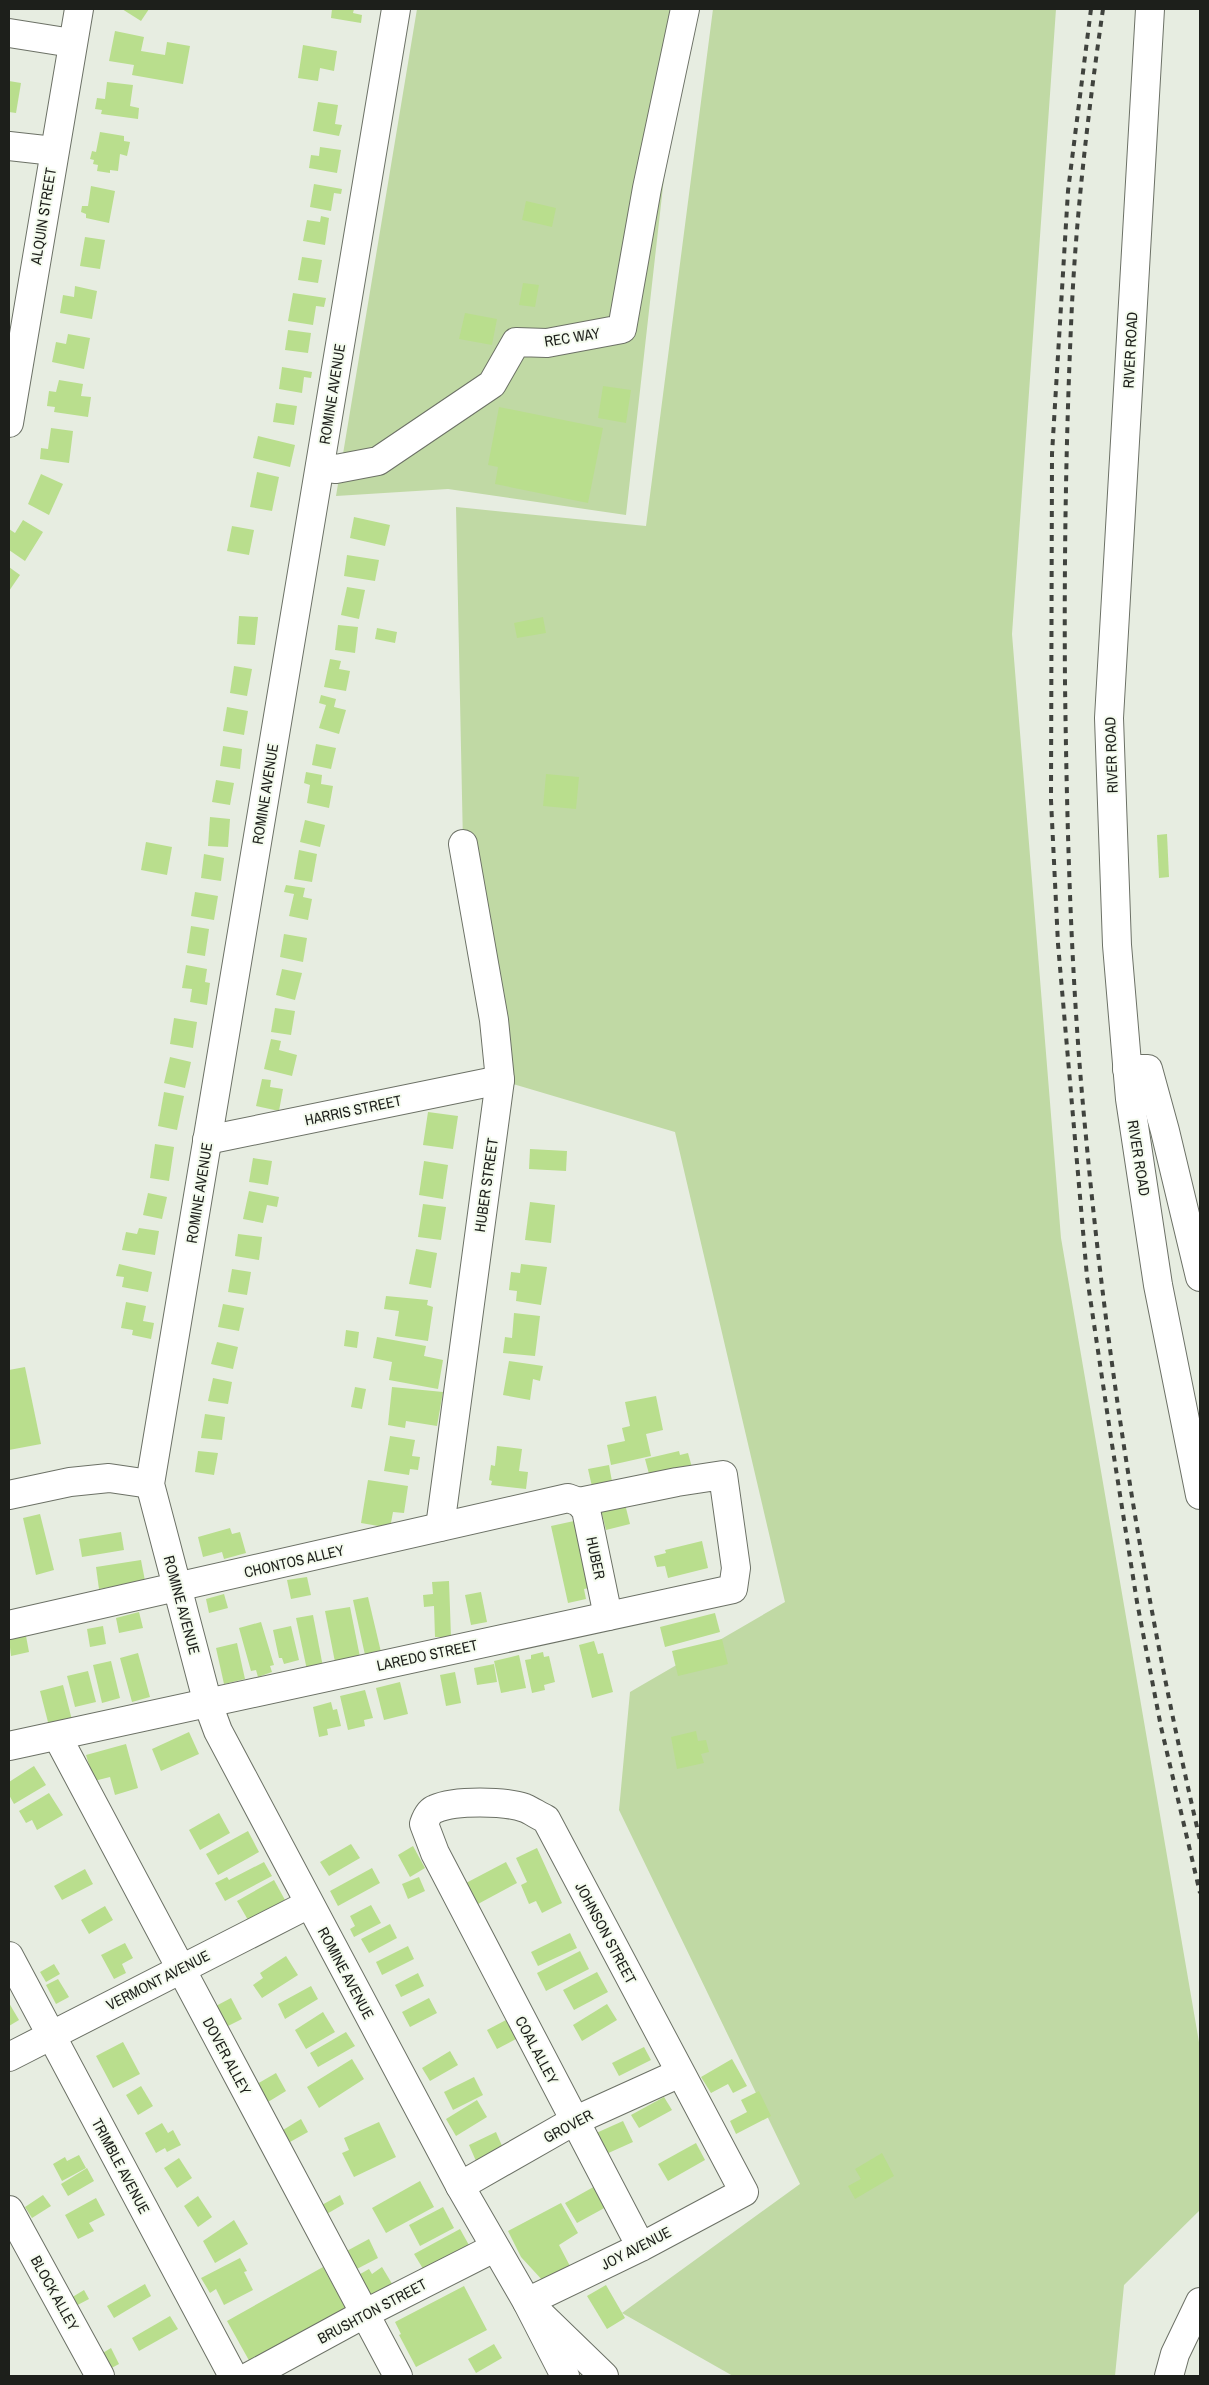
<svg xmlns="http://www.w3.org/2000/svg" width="1209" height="2385" font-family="'Archivo Narrow',sans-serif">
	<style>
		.green { fill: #c0d9a4 }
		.building { fill: #b9de8d }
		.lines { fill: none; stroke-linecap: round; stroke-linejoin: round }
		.minor-casing { stroke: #6c7166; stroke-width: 30 }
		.minor { stroke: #fff; stroke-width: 28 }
		.rail { stroke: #40433e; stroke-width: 4; stroke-dasharray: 6 6; stroke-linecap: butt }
		.labels { text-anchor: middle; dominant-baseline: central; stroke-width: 4; stroke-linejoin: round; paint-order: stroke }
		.street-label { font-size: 15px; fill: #1d1f1b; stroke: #f4fbee }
	</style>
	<rect width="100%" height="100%" fill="#e7ede1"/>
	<!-- green -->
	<g class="green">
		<polygon points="417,9 683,9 626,515 448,489 336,496"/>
		<polygon points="713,9 1056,9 1012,634 1061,1238 1200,2048 1200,2210 1124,2285 1115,2376 733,2376 622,2313 800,2184 619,1810 630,1692 785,1602 675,1132 500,1080 463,844 456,507 646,526"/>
	</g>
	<!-- building -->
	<g class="building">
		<polygon points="122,9 149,9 141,21"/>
		<polygon points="332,9 354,9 353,13 362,15 361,23 331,18"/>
		<polygon points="115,31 144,37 141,51 165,55 167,42 190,46 183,84 132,75 134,65 109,61"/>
		<polygon points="303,45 337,51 334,71 320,68 318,81 298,78"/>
		<polygon points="9,81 21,83 16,113 9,112"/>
		<polygon points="107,82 133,85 130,106 139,108 138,119 101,114 102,110 95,109 97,98 105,99"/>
		<polygon points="318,102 338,105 335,124 342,125 339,136 313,131"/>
		<polygon points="100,132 124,136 124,141 130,142 127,156 120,154 118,171 110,170 110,173 97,171 98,165 93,164 94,160 90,159 92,151 96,152"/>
		<polygon points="320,147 341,150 337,173 309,168 311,155 319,156"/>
		<polygon points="314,184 342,189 341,194 334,193 331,211 310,207"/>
		<polygon points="91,186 115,191 109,223 86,218 86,214 81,212 82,206 88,206"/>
		<polygon points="526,201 556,208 552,227 522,220"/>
		<polygon points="321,216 329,218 325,245 303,241 307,220 320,222"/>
		<polygon points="85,237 105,240 100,269 80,266"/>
		<polygon points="302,257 322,260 318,283 298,280"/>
		<polygon points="523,283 539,285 535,307 519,305"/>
		<polygon points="75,286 97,291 92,319 60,313 63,295 74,297"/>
		<polygon points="293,293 326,298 324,307 316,306 313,325 288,321"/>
		<polygon points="465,313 497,319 492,345 459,339"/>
		<polygon points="288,330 311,333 308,353 285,350"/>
		<polygon points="68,334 90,338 84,369 52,362 56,342 66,344"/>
		<polygon points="282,367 312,372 311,378 304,377 302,393 279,389"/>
		<polygon points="59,380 83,384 81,396 91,397 88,417 54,412 55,407 47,406 49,391 56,392"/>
		<polygon points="603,386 631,390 626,423 598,418"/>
		<polygon points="276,403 297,406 294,425 273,422"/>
		<polygon points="499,407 603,428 588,503 495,484 498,467 488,465"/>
		<polygon points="51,428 73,431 69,463 40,459 41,448 48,449"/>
		<polygon points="258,436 295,445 290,467 253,458"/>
		<polygon points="257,472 279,477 272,511 250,507"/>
		<polygon points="41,474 63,484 49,515 28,504"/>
		<polygon points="354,517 390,525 385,546 350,538"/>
		<polygon points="23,520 43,532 25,561 9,550 9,529 15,533"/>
		<polygon points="232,526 254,530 249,555 227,551"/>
		<polygon points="347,555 379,560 375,581 344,576"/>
		<polygon points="9,567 20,575 9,591"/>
		<polygon points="347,587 365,590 359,619 341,615"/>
		<polygon points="239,616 258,617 255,645 237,644"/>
		<polygon points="543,617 546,633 517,638 514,623"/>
		<polygon points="338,625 358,627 355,653 335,650"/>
		<polygon points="377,628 397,632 395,643 375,639"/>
		<polygon points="330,659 341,661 339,669 350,671 346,691 324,687"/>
		<polygon points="234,666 252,669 247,696 230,693"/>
		<polygon points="321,695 336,699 334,707 346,710 339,734 319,728 326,705 319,703"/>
		<polygon points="227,707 248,711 244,735 223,731"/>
		<polygon points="316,744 336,748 331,769 312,765"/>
		<polygon points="223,746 242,749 240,769 220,766"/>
		<polygon points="306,772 322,775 321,784 333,786 329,808 307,803 310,785 304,783"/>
		<polygon points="546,774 579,777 576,809 543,806"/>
		<polygon points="216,780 234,783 230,805 212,802"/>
		<polygon points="210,817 230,819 228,847 208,846"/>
		<polygon points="305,820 325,825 320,847 300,842"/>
		<polygon points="1167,834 1169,877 1159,878 1157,835"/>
		<polygon points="146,842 172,847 167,875 141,870"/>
		<polygon points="299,850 317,854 312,882 294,879"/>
		<polygon points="204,854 224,858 221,881 201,878"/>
		<polygon points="286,885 305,888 303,897 312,899 308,920 289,916 294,894 284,892"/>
		<polygon points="195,892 218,896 214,920 191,916"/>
		<polygon points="191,926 209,929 205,956 187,953"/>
		<polygon points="284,934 307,938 303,962 280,957"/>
		<polygon points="186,965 207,969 205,982 210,983 207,1005 190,1002 192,989 182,988"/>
		<polygon points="282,969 302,973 295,1000 276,995"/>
		<polygon points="275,1008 295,1011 291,1035 271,1032"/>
		<polygon points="174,1018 197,1022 193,1048 170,1044"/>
		<polygon points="271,1039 281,1041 279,1050 297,1055 292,1076 264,1069"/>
		<polygon points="170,1057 191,1062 185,1088 164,1083"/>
		<polygon points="262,1079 271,1080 270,1087 283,1089 279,1111 256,1106"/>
		<polygon points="164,1092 184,1096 177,1130 158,1126"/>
		<polygon points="428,1112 458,1116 453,1149 423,1145"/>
		<polygon points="155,1144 174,1147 169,1181 150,1178"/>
		<polygon points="530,1149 567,1151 566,1171 529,1169"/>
		<polygon points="253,1158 272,1161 268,1185 249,1182"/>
		<polygon points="424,1161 448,1165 443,1199 419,1195"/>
		<polygon points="249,1191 279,1197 277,1207 267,1205 263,1223 243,1219"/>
		<polygon points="148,1193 167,1197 162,1219 143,1215"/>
		<polygon points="530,1202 555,1205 551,1243 525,1240"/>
		<polygon points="423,1204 446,1207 441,1240 418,1237"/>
		<polygon points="139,1228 159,1231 155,1255 122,1250 126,1232 137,1234"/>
		<polygon points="238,1234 262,1237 259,1260 235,1256"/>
		<polygon points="416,1249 437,1253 431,1288 409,1284"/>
		<polygon points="119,1264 152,1272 148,1292 122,1287 124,1277 116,1276"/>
		<polygon points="521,1264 547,1267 541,1305 516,1301 517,1291 509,1290 511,1272 520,1273"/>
		<polygon points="232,1269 251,1272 247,1295 228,1292"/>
		<polygon points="386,1296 428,1300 427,1305 433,1307 428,1341 395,1336 399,1311 384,1309"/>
		<polygon points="126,1302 146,1306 143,1321 154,1323 151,1339 132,1335 133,1330 121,1328"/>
		<polygon points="223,1304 244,1308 239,1331 218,1327"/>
		<polygon points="514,1313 540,1316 535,1356 503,1353 505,1337 512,1338"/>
		<polygon points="346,1330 359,1332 357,1348 344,1346"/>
		<polygon points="377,1337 426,1346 424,1356 443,1360 438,1389 389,1380 392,1362 373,1358"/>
		<polygon points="217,1342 238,1347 233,1369 211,1364"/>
		<polygon points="509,1361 543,1366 540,1381 533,1379 530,1400 503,1395"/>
		<polygon points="25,1367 41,1444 9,1450 9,1370"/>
		<polygon points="213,1378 232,1382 228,1404 208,1401"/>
		<polygon points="355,1387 366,1389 362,1409 351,1407"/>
		<polygon points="392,1387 443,1392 437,1426 406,1421 405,1428 388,1425"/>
		<polygon points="656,1396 663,1430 646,1434 651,1456 611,1465 607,1445 625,1441 622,1428 630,1426 625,1402"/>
		<polygon points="205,1414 225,1417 222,1440 201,1438"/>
		<polygon points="390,1436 415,1440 412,1456 420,1457 418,1470 410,1469 409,1475 384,1471"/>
		<polygon points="497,1446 522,1449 519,1471 528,1472 526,1489 491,1485 492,1481 489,1480 491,1465 495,1466"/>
		<polygon points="198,1451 218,1453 214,1475 195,1472"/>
		<polygon points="679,1451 680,1455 688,1453 693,1471 652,1485 645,1459"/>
		<polygon points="609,1465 613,1487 593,1491 588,1469"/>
		<polygon points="368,1480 408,1486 404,1513 393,1512 390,1528 361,1523"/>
		<polygon points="625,1504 630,1524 606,1530 601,1510"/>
		<polygon points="40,1514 54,1570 36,1575 23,1518"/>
		<polygon points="574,1521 589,1588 584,1589 586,1599 568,1603 551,1526"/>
		<polygon points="230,1528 232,1534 240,1532 246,1553 224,1559 222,1552 203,1557 198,1537"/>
		<polygon points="121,1532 124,1550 82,1557 79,1539"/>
		<polygon points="702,1541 708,1568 668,1578 665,1566 657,1567 654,1556 666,1553 665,1550"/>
		<polygon points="141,1560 145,1581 99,1589 96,1567"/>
		<polygon points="307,1577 311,1595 291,1599 287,1580"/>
		<polygon points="449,1581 451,1637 435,1637 434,1606 424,1607 423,1595 433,1594 432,1582"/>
		<polygon points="481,1592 487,1622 471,1625 465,1595"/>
		<polygon points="224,1594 228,1608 209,1613 206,1599"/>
		<polygon points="368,1597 381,1652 365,1655 353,1600"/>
		<polygon points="350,1607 360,1657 335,1662 325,1611"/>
		<polygon points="139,1612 143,1628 119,1633 116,1618"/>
		<polygon points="715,1613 720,1632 665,1647 660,1627"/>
		<polygon points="313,1615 323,1667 307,1670 296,1618"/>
		<polygon points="261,1622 274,1665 270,1666 272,1672 258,1677 256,1670 251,1671 239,1628"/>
		<polygon points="103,1626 106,1644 90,1647 87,1629"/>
		<polygon points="291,1626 299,1660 284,1664 282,1658 279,1658 273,1630"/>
		<polygon points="26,1636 29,1652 11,1656 9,1639"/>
		<polygon points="722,1639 728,1664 678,1676 672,1651"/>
		<polygon points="594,1641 598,1654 603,1653 613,1692 592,1698 579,1645"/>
		<polygon points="237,1643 245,1679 224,1684 216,1648"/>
		<polygon points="543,1652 544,1657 549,1656 555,1682 544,1685 545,1690 532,1693 525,1660 531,1659 531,1655"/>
		<polygon points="138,1653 150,1697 132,1702 120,1658"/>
		<polygon points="519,1655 526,1688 501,1693 494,1661"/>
		<polygon points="111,1661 120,1698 102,1703 93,1665"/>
		<polygon points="494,1664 497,1682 477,1685 474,1668"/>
		<polygon points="88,1671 96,1702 75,1707 67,1676"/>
		<polygon points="455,1672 461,1703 446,1706 440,1675"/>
		<polygon points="400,1682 408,1714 384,1720 376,1688"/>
		<polygon points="63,1685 72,1720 49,1726 40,1691"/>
		<polygon points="365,1690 373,1718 364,1720 365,1726 348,1730 340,1696"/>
		<polygon points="331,1702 333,1710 337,1709 341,1726 327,1729 328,1735 319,1737 313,1707"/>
		<polygon points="696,1731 698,1741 706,1740 709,1752 701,1754 704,1763 677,1769 671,1737"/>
		<polygon points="189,1732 199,1754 161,1771 152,1749"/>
		<polygon points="126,1744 138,1788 115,1795 110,1777 94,1781 86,1755"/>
		<polygon points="34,1766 46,1785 14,1804 9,1795 9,1782"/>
		<polygon points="49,1793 63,1815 37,1830 32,1820 26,1823 19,1811"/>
		<polygon points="219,1813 230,1833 200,1850 189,1830"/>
		<polygon points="248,1831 259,1852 218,1875 206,1854"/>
		<polygon points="351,1844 360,1858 329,1876 320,1862"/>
		<polygon points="413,1846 425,1868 410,1877 398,1855"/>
		<polygon points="537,1848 562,1903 542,1913 536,1901 529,1904 521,1885 527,1882 516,1858"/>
		<polygon points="264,1862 272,1876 225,1901 215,1883 227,1877 229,1880"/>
		<polygon points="506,1862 517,1883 478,1904 466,1883"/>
		<polygon points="372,1868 380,1883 338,1906 330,1891"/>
		<polygon points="85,1869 93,1884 62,1900 54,1886"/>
		<polygon points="419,1877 425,1891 408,1899 402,1884"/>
		<polygon points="274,1880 285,1900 248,1920 237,1901"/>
		<polygon points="371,1905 381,1923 354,1937 350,1929 355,1926 350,1916"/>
		<polygon points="105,1906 113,1920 89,1934 81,1920"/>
		<polygon points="390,1924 397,1938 369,1953 361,1939"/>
		<polygon points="570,1933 577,1948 538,1966 531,1952"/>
		<polygon points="125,1943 133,1958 122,1964 126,1973 114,1979 101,1955"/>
		<polygon points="408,1946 414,1959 382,1975 376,1962"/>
		<polygon points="580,1951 589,1969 546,1991 537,1973"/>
		<polygon points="286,1956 298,1975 262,1998 253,1985 263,1978 260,1973"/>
		<polygon points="54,1964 60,1974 46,1982 40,1972"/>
		<polygon points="597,1972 608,1992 574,2010 563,1990"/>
		<polygon points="418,1973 424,1986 401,1997 395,1985"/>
		<polygon points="58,1979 69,1997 56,2004 46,1985"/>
		<polygon points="311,1986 318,1999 285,2019 278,2004"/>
		<polygon points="231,1998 242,2019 224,2028 214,2007"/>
		<polygon points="429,1998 437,2013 410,2027 402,2012"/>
		<polygon points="9,2003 19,2020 9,2026"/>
		<polygon points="607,2004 617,2020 582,2041 573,2025"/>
		<polygon points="323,2012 335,2032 306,2049 295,2030"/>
		<polygon points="506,2020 516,2039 497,2049 487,2030"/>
		<polygon points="346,2032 355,2046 318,2067 310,2053"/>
		<polygon points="123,2042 140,2074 113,2088 96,2056"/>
		<polygon points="644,2047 651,2060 619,2076 612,2063"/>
		<polygon points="450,2051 458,2065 430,2081 422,2068"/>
		<polygon points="352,2059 364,2079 319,2108 307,2087"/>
		<polygon points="732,2059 747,2086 733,2093 728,2084 711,2093 701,2077"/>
		<polygon points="276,2073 286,2091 268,2102 257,2084"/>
		<polygon points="474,2077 483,2095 453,2110 444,2092"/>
		<polygon points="141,2086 153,2106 138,2115 126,2095"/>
		<polygon points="759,2091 771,2116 736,2134 730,2121 747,2112 741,2100"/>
		<polygon points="664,2097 672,2110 639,2128 631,2115"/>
		<polygon points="477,2100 487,2117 456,2136 446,2119"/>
		<polygon points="301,2119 308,2132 290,2142 283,2130"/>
		<polygon points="623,2121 633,2142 604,2155 594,2134"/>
		<polygon points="379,2122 396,2157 354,2177 342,2153 349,2150 344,2138"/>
		<polygon points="162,2123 168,2133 173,2130 181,2145 167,2152 165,2148 156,2153 145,2133"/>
		<polygon points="496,2132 503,2148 476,2161 469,2145"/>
		<polygon points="696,2143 705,2160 668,2181 658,2164"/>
		<polygon points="882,2153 894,2176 855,2199 848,2186 861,2179 855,2169"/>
		<polygon points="79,2155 86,2168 62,2181 53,2164 65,2157 67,2161"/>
		<polygon points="179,2158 192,2178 177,2188 164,2168"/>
		<polygon points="87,2168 94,2181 68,2196 61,2184"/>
		<polygon points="420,2181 434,2207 386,2233 372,2208"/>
		<polygon points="597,2185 608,2206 577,2223 565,2203"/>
		<polygon points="43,2195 51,2206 32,2218 25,2207"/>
		<polygon points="340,2195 344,2204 325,2215 320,2206"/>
		<polygon points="198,2196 212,2217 198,2227 184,2206"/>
		<polygon points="96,2198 105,2215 89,2223 94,2231 78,2239 65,2215"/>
		<polygon points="561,2203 578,2233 559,2245 571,2268 544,2282 521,2257 508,2231"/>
		<polygon points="443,2207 454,2228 420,2246 409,2225"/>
		<polygon points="234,2220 248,2244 215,2263 203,2241"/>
		<polygon points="460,2229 470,2247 425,2272 414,2254"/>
		<polygon points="369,2239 378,2258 353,2271 343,2253"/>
		<polygon points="240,2258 247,2271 244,2272 253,2290 224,2305 216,2289 210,2293 201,2278"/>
		<polygon points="323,2267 347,2310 251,2364 227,2321"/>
		<polygon points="382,2267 394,2287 370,2301 355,2277 369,2269 372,2274"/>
		<polygon points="145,2284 151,2296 114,2318 107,2306"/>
		<polygon points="606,2285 625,2318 607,2329 587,2296"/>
		<polygon points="464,2286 487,2330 416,2367 399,2335 401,2334 395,2322"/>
		<polygon points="84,2290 89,2299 70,2309 66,2301"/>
		<polygon points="170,2316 178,2329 139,2351 132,2338"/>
		<polygon points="494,2344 502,2358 476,2373 468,2359"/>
		<polygon points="111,2348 119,2364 104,2372 96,2357"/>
	</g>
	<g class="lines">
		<!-- minor casing -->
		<g class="minor-casing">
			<g id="minor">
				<polyline points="396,9 150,1484 208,1704 218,1731 460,2186 527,2302 565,2376"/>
				<polyline points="1150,9 1109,718 1117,945 1130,1099 1158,1285 1200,1495"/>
				<polyline points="9,33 72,43"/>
				<polyline points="9,146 54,151"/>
				<polyline points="9,423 79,9"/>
				<polyline points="320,467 336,469 378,461 492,384 516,342 547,343 622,329 647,188 685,9"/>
				<polyline points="1127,1069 1148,1069 1165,1131 1200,1277"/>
				<polyline points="207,1140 500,1080"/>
				<polyline points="9,1495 70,1482 109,1478 150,1484"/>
				<polyline points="440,1527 500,1080 494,1020 463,844"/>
				<polyline points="9,1625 568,1498 579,1502 586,1510 608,1616"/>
				<polyline points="57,1736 398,2376"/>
				<polyline points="9,1746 733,1589 736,1568 723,1475 677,1482 579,1502"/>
				<polyline points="9,1956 233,2376"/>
				<polyline points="9,2057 309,1904"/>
				<polyline points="460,2186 574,2121 680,2073"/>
				<polyline points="9,2210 100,2376"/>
				<path d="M527,2302L641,2247L744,2192L546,1819C539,1816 532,1811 525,1808C505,1801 455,1800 435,1809C429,1811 426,1818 424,1824L435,1853L641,2247"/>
				<polyline points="541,2315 604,2376"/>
				<polyline points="250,2376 364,2314 494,2248"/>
				<polyline points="1169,2376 1175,2354 1200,2302"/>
			</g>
		</g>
		<!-- minor -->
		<use href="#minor" class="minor"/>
		<!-- rail -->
		<g class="rail">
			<polyline points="1091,9 1068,191 1052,454 1051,800 1058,944 1087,1277 1111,1438 1137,1602 1161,1727 1200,1893"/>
			<path d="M1103,9C1089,106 1077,205 1072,304C1066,430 1064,557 1065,683C1067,834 1071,986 1086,1137C1108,1374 1146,1609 1200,1840"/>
		</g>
	</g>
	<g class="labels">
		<!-- street labels -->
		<g class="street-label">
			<text transform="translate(43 216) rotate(-81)">ALQUIN STREET</text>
			<text transform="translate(572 337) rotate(-9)">REC WAY</text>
			<text transform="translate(1130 350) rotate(-87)">RIVER ROAD</text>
			<text transform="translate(332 394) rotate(-81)">ROMINE AVENUE</text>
			<text transform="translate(1111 755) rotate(-92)">RIVER ROAD</text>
			<text transform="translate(265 794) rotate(-81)">ROMINE AVENUE</text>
			<text transform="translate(353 1110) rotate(-12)">HARRIS STREET</text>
			<text transform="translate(1139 1158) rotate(81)">RIVER ROAD</text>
			<text transform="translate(486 1185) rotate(-82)">HUBER STREET</text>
			<text transform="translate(199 1193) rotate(-81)">ROMINE AVENUE</text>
			<text transform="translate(596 1558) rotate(78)">HUBER</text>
			<text transform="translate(294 1561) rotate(-13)">CHONTOS ALLEY</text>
			<text transform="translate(182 1605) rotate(75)">ROMINE AVENUE</text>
			<text transform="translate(427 1655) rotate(-12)">LAREDO STREET</text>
			<text transform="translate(606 1933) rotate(62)">JOHNSON STREET</text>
			<text transform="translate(346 1973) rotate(62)">ROMINE AVENUE</text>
			<text transform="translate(158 1980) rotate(-27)">VERMONT AVENUE</text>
			<text transform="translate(537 2050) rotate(62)">COAL ALLEY</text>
			<text transform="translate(227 2056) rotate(62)">DOVER ALLEY</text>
			<text transform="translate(568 2126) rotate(-28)">GROVER</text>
			<text transform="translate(121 2166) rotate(62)">TRIMBLE AVENUE</text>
			<text transform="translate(636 2248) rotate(-27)">JOY AVENUE</text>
			<text transform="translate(55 2293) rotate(61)">BLOCK ALLEY</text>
			<text transform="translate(372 2311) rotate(-28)">BRUSHTON STREET</text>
		</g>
	</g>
	<!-- border -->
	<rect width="1209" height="2385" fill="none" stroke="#1d1f1b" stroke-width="20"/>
</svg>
